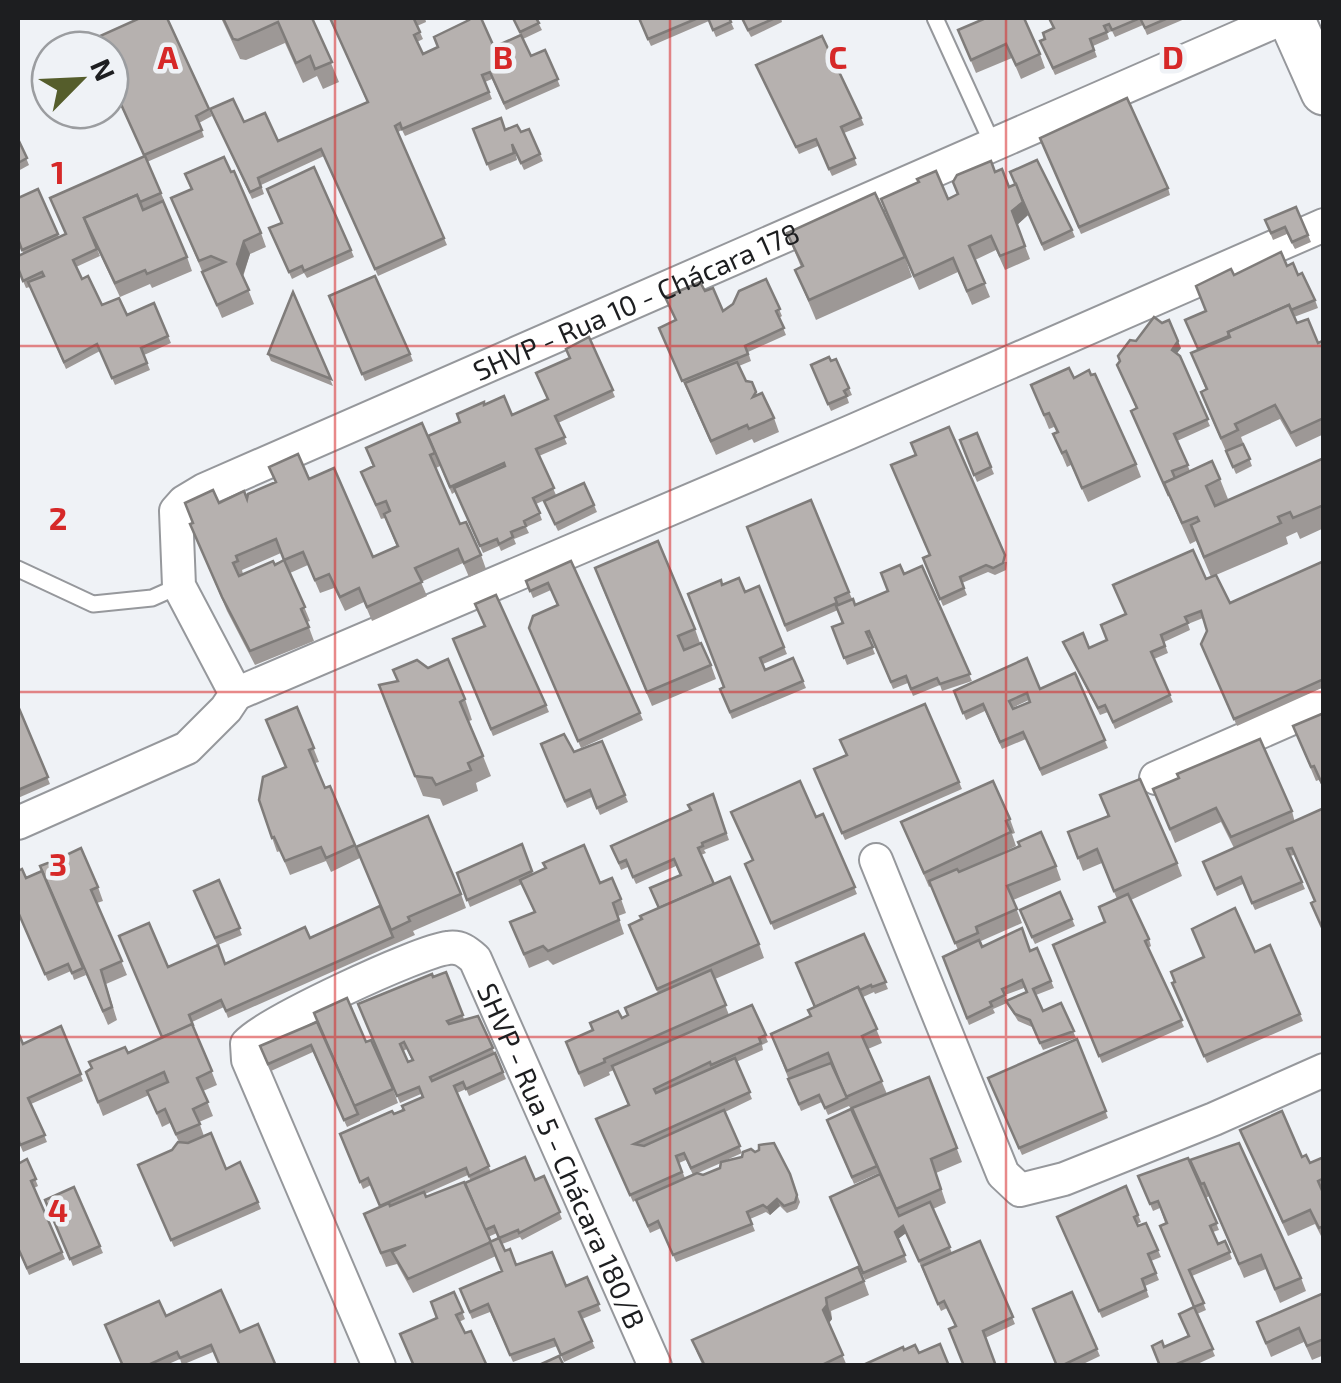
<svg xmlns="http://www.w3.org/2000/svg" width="1341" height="1383" font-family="'Exo 2',sans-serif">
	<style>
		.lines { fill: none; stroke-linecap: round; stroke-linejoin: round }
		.lane-casing { stroke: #96989c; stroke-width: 19 }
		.street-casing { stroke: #96989c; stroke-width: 36 }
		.secondary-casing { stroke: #96989c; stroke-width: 49 }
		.lane { stroke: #fff; stroke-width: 15 }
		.street { stroke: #fff; stroke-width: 32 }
		.secondary { stroke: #fff; stroke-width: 45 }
		.wall { fill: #9d9896; fill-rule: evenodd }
		.shaded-wall { fill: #7f7c7a }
		.building { fill: #b6b1af; stroke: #7f7c7a; stroke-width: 2.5; fill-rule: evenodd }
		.grid { fill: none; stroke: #d62828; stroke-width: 2.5; stroke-opacity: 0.55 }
		.labels { text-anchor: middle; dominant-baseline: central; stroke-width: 9; stroke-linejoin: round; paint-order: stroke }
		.street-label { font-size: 28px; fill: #1d1e20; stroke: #eff2f6 }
		.grid-label { font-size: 32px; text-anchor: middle; font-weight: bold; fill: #d62828; stroke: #eff2f6; stroke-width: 9; stroke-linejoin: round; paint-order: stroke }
	</style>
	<rect width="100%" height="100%" fill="#eff2f6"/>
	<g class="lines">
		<!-- lane casing -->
		<g class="lane-casing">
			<g id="lane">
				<polyline points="935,18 993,145"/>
				<polyline points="18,569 93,604 152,598 179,586"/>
			</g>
		</g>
		<!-- street casing -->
		<g class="street-casing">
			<g id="street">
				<polyline points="236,694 848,433 1324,225"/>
				<polyline points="1156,778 1324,704"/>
				<path id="s1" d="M18,823L187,748L226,709L236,694L179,586L176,511L184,502L204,490L1283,18"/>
				<polyline points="876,860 1003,1174 1020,1190 1064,1179 1214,1119 1324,1070"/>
				<path id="s2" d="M379,1366L248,1060L247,1044C265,1023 419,951 448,948C460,946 467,952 475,959L655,1366"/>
			</g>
		</g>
		<!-- secondary casing -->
		<g class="secondary-casing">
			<polyline id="secondary" points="1291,18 1324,92"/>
		</g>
		<!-- lane -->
		<use href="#lane" class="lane"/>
		<!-- street -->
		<use href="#street" class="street"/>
		<!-- secondary -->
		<use href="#secondary" class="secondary"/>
	</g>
	<!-- wall -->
	<g class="wall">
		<polygon points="221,18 312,18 339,82 323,89 317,76 303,83 285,43 246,60 240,59"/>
		<polygon points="330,18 425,18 426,22 417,26 423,39 417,42 423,54 494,47 521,35 513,18 536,18 542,30 523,39 531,56 545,50 560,86 506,110 492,79 485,82 492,99 405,136 402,130 398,132 447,245 378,276 324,156 261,185 264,194 252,199 210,109 244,122 278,141 367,102"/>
		<polygon points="638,18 729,18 734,29 716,37 709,21 651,46"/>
		<polygon points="741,18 781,18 782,22 751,37"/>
		<polygon points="1049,18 1187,18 1147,35 1143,25 1115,37 1112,31 1107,33 1109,39 1093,46 1097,57 1055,75 1040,41 1045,39 1054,28"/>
		<polygon points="958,30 1040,54 1045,68 1021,79 1012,58 976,73"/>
		<polygon points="756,65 861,118 864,125 844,133 857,165 832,176 818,146 799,154"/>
		<polygon points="110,82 209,109 212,116 199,123 204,137 147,162 164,200 143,209 187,257 192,271 152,288 150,284 120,297 96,246 100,256 76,267 82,279 102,305 127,315 154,303 171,343 144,355 150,370 115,385 100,351 66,369 30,287 26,288 18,269 23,253 18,240 38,189 59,237 66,234 144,156"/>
		<polygon points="473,129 505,130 521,132 529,129 543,161 524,170 515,151 517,160 490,171"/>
		<polygon points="1040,138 1168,188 1170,195 1081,234"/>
		<polygon points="18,139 29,165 18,171"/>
		<polygon points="995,172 1009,187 1072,230 1075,237 1044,251 1027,211 1028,215 1017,225 1030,259 1005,270 996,250 975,260 990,297 972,305 958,272 919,290 906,260 912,277 816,320 795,270 801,267 787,233 903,252 948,199 957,195 953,182"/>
		<polygon points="185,174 261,233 266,247 250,254 243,277 254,304 222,318 171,198 191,190"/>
		<polygon points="1296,207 1311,242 1295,249 1287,234 1273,240 1265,220"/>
		<polygon points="272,235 351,250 354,257 307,278 304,273 292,279"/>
		<polygon points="1287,266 1298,275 1315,300 1318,308 1294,317 1297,323 1318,343 1324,340 1324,434 1296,447 1280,419 1241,437 1252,466 1236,474 1206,406 1201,392 1206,390 1191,353 1198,350 1206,311 1234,275"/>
		<polygon points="766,279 782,316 779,318 786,335 748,352 751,361 739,366 746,381 774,418 779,432 754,443 752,439 716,455 659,328 675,321 705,291 723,311"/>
		<polygon points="293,292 333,386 271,361 268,354"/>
		<polygon points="329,296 410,354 413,361 365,381"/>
		<path d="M589,337L615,397L558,423L567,444L539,456L556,495L536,504L542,520L526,527L529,533L514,539L516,544L501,551L499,546L483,553L455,492L452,494L440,466L436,468L460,524L481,555L486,569L469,577L463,563L421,582L427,596L372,621L364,602L345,611L334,588L320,593L308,565L290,573L310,621L307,622L314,641L255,665L227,611L190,524L219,503L247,499L275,482L269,467L309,479L373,557L397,547L385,518L381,519L361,472L373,467L366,448L428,436L460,422L484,405L512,415L547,400L569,358ZM281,553L284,560L243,574L242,570Z"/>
		<polygon points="1181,348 1177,353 1180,356 1210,426 1177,441 1190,471 1220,479 1228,499 1215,506 1324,458 1324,528 1300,539 1297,532 1286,537 1288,544 1216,575 1230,603 1324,561 1324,687 1237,726 1201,644 1207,631 1203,618 1188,624 1190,630 1164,642 1168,653 1154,659 1173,702 1115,729 1108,712 1100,715 1063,642 1089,648 1107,640 1211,577 1196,541 1190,544 1134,418 1136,409 1120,361"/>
		<polygon points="836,359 852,395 847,397 849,403 831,411 811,365"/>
		<polygon points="1074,378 1136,464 1141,477 1088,502 1071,465 1067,467 1053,434 1057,433 1054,427 1049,429 1031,385"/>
		<polygon points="977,433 994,474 977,482 960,440"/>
		<polygon points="594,505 597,512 558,531 547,508"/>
		<polygon points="747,527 849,592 855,605 888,591 904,574 922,566 972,681 942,691 940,685 913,696 908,683 893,689 872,638 869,639 875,654 847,665 832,627 843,623 838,610 787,632"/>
		<polygon points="923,558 1007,562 1006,570 995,575 988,572 962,583 967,595 943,606"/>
		<polygon points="571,561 643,720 581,748 529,628 557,605 551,590 533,598 526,581"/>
		<polygon points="600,582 695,629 700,643 684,649 711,665 716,679 652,706"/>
		<polygon points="722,585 745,592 759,586 787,654 763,664 765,670 793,658 806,688 732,719 720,689 724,687"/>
		<polygon points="453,639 546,705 549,712 493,736"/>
		<polygon points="393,670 465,699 472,720 469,721 491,776 476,783 478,791 443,806 440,799 423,796 386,705 397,681"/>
		<path d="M1075,673L1108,748L1042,776L1026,739L1002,749L985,711L966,720L954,691L1040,689ZM1029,700L1030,702L1013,709L1012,708Z"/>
		<polygon points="18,706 50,784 18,798"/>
		<polygon points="297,707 319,762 315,763 325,788 355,845 360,858 331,872 326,861 290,875 280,851 277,852 259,800 285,768"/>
		<polygon points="1324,713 1324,790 1319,780 1316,781 1293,726"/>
		<polygon points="602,741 628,802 600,815 592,797 567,808 541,744 574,752"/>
		<polygon points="846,755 959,782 962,789 845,840 814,769"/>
		<polygon points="1153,789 1292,811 1315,901 1294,855 1290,856 1305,889 1255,910 1243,884 1217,896 1203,862 1234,848 1221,822 1175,843"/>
		<path d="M713,794L729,840L704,850L706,853L701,855L714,884L759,944L764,958L715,979L729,1015L752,1005L768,1042L762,1045L763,1050L736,1062L752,1099L725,1112L742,1153L722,1162L792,1181L800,1202L797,1209L787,1213L780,1206L770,1215L766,1212L750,1219L755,1231L676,1262L661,1228L650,1233L636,1200L633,1202L596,1119L628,1105L614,1070L609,1072L610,1075L584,1087L566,1042L628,1016L658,993L629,925L642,919L658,908L680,875L676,866L636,884L628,867L621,870L611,846L691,810ZM686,1160L693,1175L685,1178L679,1163ZM721,1163L720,1168L703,1175L698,1173Z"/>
		<polygon points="1100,795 1177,863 1182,876 1131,900 1149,939 1151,946 1148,948 1184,1027 1102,1063 1053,945 1105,922 1117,899 1102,863 1083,871 1068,832 1108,816"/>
		<polygon points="823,814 857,894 774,930 745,864 753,860"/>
		<path d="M1010,819L1015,833L1012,834L1016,846L968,869L1056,866L1061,880L1013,900L1022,923L981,941L983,946L1030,951L1037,948L1054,988L1036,995L1043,1011L1061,1003L1076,1038L1043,1050L1032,1027L1018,1021L1007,1003L993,1009L995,1013L969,1025L943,957L958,950L931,886L929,887L901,822ZM1024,988L1026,992L1007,1000L1005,995Z"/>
		<polygon points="522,844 533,874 600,883 621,899 626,913 618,916 624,934 553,965 548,960 529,968 510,922 534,912 522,884 470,907 457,873"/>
		<polygon points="26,878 98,887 103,901 97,903 127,975 106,984 117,1020 108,1025 72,941 86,975 74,980 71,971 48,981 18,913"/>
		<polygon points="219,880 242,935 218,945 225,964 461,894 466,908 413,931 415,935 228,1018 224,1007 192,1022 217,1085 203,1091 213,1116 199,1122 204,1136 226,1169 258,1202 261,1209 174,1247 138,1165 172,1150 179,1142 170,1123 162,1127 149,1095 103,1116 86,1072 161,1038 168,967 217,945 194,891"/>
		<polygon points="1060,892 1075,926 1035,944 1022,917"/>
		<polygon points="864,934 888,989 875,994 874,992 863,997 882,1043 868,1049 887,1094 929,1077 962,1162 936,1173 946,1203 933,1209 952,1253 980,1241 1015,1324 985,1338 955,1326 947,1308 941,1311 906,1233 898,1239 907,1262 865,1280 830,1197 880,1175 879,1173 854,1184 827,1120 851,1109 849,1106 828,1115 822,1102 801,1111 771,1034 811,1016 815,1007"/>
		<polygon points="1270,945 1303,1021 1207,1063 1175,990"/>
		<path d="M446,972L464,1019L478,1016L506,1079L469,1096L466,1089L457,1093L491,1172L535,1180L544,1176L562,1219L522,1240L520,1237L502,1244L505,1251L516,1265L566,1286L587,1277L601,1311L582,1319L595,1348L564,1362L557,1346L513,1362L490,1312L472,1319L460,1289L502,1271L496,1256L413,1293L397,1264L386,1267L364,1214L380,1207L371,1185L363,1189L340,1134L394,1114L423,1097L421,1094L400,1103L358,1004ZM407,1049L412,1061L408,1062L403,1051ZM468,1175L471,1181L426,1197L425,1194ZM497,1233L498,1238L490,1241L488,1237Z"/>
		<polygon points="61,1026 83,1081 31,1104 47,1142 23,1152 18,1140 23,1044"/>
		<polygon points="1077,1039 1108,1118 1022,1155 988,1078"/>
		<polygon points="366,1042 393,1089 398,1103 360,1120 360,1121 347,1127 313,1052 271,1071 260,1046"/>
		<polygon points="1240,1130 1302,1157 1310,1163 1324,1157 1324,1242 1315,1224 1288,1236"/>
		<polygon points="1188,1158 1301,1278 1306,1291 1280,1303 1266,1269 1244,1278 1209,1196 1206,1198 1219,1230 1213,1232 1218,1244 1225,1241 1232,1259 1192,1276 1206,1310 1197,1314 1215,1356 1193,1366 1160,1366 1164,1347 1188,1336 1194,1307 1160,1208 1153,1211 1138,1176"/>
		<polygon points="27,1159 38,1186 34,1188 65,1259 29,1275 18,1249"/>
		<polygon points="1126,1186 1141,1222 1137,1224 1138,1226 1146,1223 1161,1257 1151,1261 1159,1280 1145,1286 1149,1297 1102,1318 1057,1217"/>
		<polygon points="74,1187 103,1253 73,1266 45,1200"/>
		<polygon points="864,1281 869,1295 831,1311 832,1319 829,1323 847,1366 703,1366 697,1353 692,1340"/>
		<polygon points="454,1292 465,1319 459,1322 465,1333 437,1318"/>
		<polygon points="1072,1292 1100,1356 1079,1366 1057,1366"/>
		<polygon points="1324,1293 1324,1355 1312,1360 1304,1342 1271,1357 1257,1322"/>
		<polygon points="166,1316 240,1332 213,1352 182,1365 180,1359 164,1366 122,1366"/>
	</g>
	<!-- shaded-wall -->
	<g class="shaded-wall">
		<polygon points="1023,202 1028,215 1017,225 1012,211"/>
		<polygon points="244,241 250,254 242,278 237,264"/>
		<polygon points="1178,341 1181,348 1174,357 1172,350"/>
		<polygon points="777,1199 780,1206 770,1215 767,1208"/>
		<polygon points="903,1226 906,1233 898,1239 895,1232"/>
		<polygon points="826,1298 832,1319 828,1324 823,1310"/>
	</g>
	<!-- building -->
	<g class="building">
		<polygon points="140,18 167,18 209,109 196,116 202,130 144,155 110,80 110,50 96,50 91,40"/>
		<polygon points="223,18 312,18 332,62 315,69 310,56 296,63 278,22 238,40 233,39"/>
		<polygon points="330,18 418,18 414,19 420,32 414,35 423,54 438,47 434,37 469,20 468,18 481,18 494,47 521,35 531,56 545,50 558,79 504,103 490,72 482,75 489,92 402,129 400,123 395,126 444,238 375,269 321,149 258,178 261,187 250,192 210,109 233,99 244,122 265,113 278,141 368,102"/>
		<polygon points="513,18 536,18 539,23 520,32"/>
		<polygon points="639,18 698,18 648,39"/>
		<polygon points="708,18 729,18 731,22 713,30"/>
		<polygon points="742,18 775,18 748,30"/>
		<polygon points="986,18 1024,18 1040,54 1016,65 1006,44 971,60 958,30"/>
		<polygon points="1049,18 1168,18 1145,28 1140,18 1112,30 1109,24 1104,26 1107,32 1090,39 1094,50 1053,68 1040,41 1045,39 1043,33 1054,28"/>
		<polygon points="822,36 861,118 841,127 855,158 829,169 816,139 796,147 756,65"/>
		<polygon points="1127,98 1168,188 1079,227 1040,138"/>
		<polygon points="501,118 505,130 517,125 521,132 529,129 540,154 521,163 512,144 514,153 487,164 473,129"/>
		<polygon points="18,139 27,158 18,163"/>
		<polygon points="145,156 161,193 140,202 137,195 84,218 97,249 73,260 82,279 88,276 102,305 119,298 127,315 154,303 168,336 141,348 147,363 112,378 97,344 64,362 28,282 44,276 42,272 23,281 18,268 18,256 66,234 50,198"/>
		<polygon points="224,157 231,172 234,171 261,233 244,241 237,264 249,290 217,305 202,272 225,262 211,256 199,261 171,198 192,189 185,174"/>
		<polygon points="1037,160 1072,230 1042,244 1010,172"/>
		<polygon points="991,161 995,172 1002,169 1009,187 1016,184 1023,202 1012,211 1025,246 1000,256 991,236 969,246 985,283 967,291 953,258 914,276 881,199 919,182 917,179 936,171 948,199 958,194 953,182 957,175"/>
		<polygon points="314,167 351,250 304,271 302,266 289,272 269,228 282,223 267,189"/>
		<polygon points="38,189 58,234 22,250 18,239 18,198"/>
		<polygon points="875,193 905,257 809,300 795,270 803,266 787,233"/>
		<polygon points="137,195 143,210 163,201 187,257 147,274 145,270 115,283 84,218"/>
		<polygon points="1296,207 1308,235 1292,242 1285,227 1271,233 1265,220"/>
		<polygon points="1281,252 1287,266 1293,263 1298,275 1302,273 1315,300 1291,310 1289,305 1228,332 1229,336 1198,349 1185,320 1206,311 1196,286 1231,269 1234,275"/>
		<polygon points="375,276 410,354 362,374 329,296"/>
		<polygon points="766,279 780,309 776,311 784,328 745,346 748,354 682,381 659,328 676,320 665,297 700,282 705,291 713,288 723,311 733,304 739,291"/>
		<polygon points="293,292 331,379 268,354"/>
		<polygon points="1289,305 1297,323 1308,319 1318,343 1324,340 1324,418 1291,433 1275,405 1235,424 1238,430 1221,438 1201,392 1207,389 1191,353 1230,337 1228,332"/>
		<polygon points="1154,317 1162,323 1169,320 1178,341 1172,350 1180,356 1208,419 1174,434 1188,465 1172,471 1175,478 1164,483 1169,496 1131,411 1137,408 1117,365 1120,361 1118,356 1130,340 1136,341"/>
		<polygon points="589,337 613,390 555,416 565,437 536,449 554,488 533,498 540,513 524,521 526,526 511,532 513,537 499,544 497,539 480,546 454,488 505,466 504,463 450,487 428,436 460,422 457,414 484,402 484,405 504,396 512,415 548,399 536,373 570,358 566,349"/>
		<polygon points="829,357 831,361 836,359 849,388 844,391 847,396 828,404 811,365"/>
		<polygon points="737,362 746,381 752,382 756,392 753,397 762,393 774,418 749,429 747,425 711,441 685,383"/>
		<polygon points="1069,368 1074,378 1089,370 1091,375 1095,374 1136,464 1082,488 1066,451 1062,453 1053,434 1058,432 1049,413 1044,415 1031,385"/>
		<polygon points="422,423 435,453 430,455 460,524 466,522 481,555 464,563 458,549 415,568 422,582 367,607 359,588 340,597 329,574 315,580 303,552 284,560 276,539 236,556 238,561 233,563 239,576 273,561 275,565 284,560 305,607 301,609 309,627 250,651 222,597 190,524 193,523 185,503 213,490 219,503 244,491 247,499 248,494 276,482 269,467 298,454 309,479 334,468 373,557 398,546 384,514 390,511 386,501 376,505 361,472 374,466 366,448"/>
		<polygon points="949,427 1005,555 1003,563 993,568 986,565 960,577 964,588 940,599 923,558 930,555 891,465 916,455 911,443"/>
		<polygon points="977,433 991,467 974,475 960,440"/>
		<polygon points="1243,444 1250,459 1233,467 1226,451"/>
		<polygon points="1324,458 1324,505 1293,518 1290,512 1278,517 1281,523 1204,557 1191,525 1199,521 1197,517 1182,523 1164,483 1212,461 1220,479 1206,486 1215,506"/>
		<polygon points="584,483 594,505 555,524 544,501"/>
		<polygon points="811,500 849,592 835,598 837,603 785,625 747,527"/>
		<polygon points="658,541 695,629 678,636 684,650 701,643 711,665 647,692 595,568"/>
		<polygon points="1193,550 1206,579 1216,575 1230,603 1324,561 1324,679 1234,719 1201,644 1207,631 1201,611 1185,617 1188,623 1161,635 1165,646 1151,652 1170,695 1113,722 1105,705 1098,708 1063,642 1083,633 1089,648 1107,640 1101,625 1126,614 1113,585"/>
		<polygon points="571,561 640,713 578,741 529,628 533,616 558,605 548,583 530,591 526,581"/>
		<polygon points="900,565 904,574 922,566 970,674 940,684 937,678 911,689 906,676 891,682 869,631 866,632 873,647 844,658 832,627 843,623 836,606 853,599 855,605 888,591 881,573"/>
		<polygon points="739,578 745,592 759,586 784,647 760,658 765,670 793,658 803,681 730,712 720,689 724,687 688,594 721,580 722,585"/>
		<polygon points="496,595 546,705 491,729 453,639 485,626 475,604"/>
		<path d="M1027,658L1040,689L1075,673L1105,740L1040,769L1023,732L1000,742L983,704L963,713L954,691ZM1027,693L1030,702L1013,709L1009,701Z"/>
		<polygon points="448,659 465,699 460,702 483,756 468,763 471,770 436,785 432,778 415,776 379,685 398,681 393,670 417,660 428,668"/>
		<polygon points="925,704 959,782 842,833 814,769 847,755 840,740"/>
		<polygon points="18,706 48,777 18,790"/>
		<polygon points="297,707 314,748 309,750 325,788 330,786 355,845 326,858 321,847 285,861 274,837 272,838 259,800 263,777 286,767 266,720"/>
		<polygon points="1324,713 1324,788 1314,766 1311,767 1293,726"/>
		<polygon points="564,734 574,752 602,741 625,795 597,808 590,790 565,801 541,744"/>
		<polygon points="1260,739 1292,811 1231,837 1216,808 1170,829 1153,789 1179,778 1177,774"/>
		<polygon points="1140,779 1177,863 1114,891 1097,849 1078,858 1068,832 1109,816 1100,795"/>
		<polygon points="800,781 816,817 823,814 855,887 771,923 745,864 753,860 731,812"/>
		<polygon points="993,781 1010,819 1006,821 1011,832 924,873 901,822"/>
		<polygon points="713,794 726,833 702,843 703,846 698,848 714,884 659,908 650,888 681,875 674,859 633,877 626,860 619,863 611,846 691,810 688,805"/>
		<polygon points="1324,808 1324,932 1311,903 1315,901 1292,848 1287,849 1302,882 1252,903 1241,877 1215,889 1203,862"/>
		<polygon points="428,816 461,894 408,917 410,921 391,930 356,847"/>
		<polygon points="1041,832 1056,866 1007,886 1017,909 976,927 978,933 955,943 929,881 957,869 959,872 1020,846 1018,842"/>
		<polygon points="522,844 532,871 467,900 457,873"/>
		<polygon points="584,845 600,883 612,878 621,899 613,903 619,920 548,951 543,946 524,954 510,922 535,912 520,880 546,868 543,863"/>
		<polygon points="81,848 98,887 91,890 122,961 101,970 112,1007 103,1011 40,866 58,859 64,862 64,856"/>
		<polygon points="22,869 26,878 42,871 83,968 72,973 68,964 45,974 18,912 18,871"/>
		<polygon points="730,877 759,944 657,989 629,925 642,919 640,916"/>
		<polygon points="219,880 240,928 215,938 194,891"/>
		<polygon points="1060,892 1072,919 1032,937 1020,910"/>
		<polygon points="1128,894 1149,939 1145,941 1182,1020 1099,1056 1053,945 1105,922 1099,907"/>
		<polygon points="380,906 393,937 226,1011 221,1000 189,1015 193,1025 162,1037 119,936 149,923 168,967 218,945 225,964 305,927 310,938"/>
		<polygon points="1235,908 1255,952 1270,945 1300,1014 1204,1056 1172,983 1175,982 1171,972 1204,957 1192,929"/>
		<polygon points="1022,928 1030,951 1037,948 1051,981 1033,989 1043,1011 1061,1003 1074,1031 1040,1043 1030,1020 1015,1014 1006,1001 1027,992 1022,980 1002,989 1005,995 990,1002 992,1006 967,1018 943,957 979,940 982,947"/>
		<polygon points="864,934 886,982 872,987 871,985 860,990 858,987 815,1007 796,963"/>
		<polygon points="711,970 726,1005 604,1059 605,1062 579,1073 566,1042 593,1030 590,1023 618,1011 622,1018 628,1015 625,1008"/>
		<path d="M446,972L463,1015L447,1021L449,1024L478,1016L493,1048L430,1077L432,1081L495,1053L503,1072L466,1089L463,1082L454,1086L489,1166L469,1176L466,1168L380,1206L368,1178L360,1182L340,1134L392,1111L394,1114L404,1110L402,1106L423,1097L419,1087L397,1096L358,1004L432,974L433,977ZM404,1042L413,1060L408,1062L400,1044Z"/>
		<polygon points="858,987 877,1029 862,1036 882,1081 846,1097 828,1053 787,1071 771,1034 811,1016 808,1010"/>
		<polygon points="347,998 366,1042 371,1040 393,1089 354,1106 314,1013"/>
		<polygon points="752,1005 766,1035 759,1038 761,1043 711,1065 710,1062 654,1089 656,1093 735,1058 750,1092 634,1144 644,1146 724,1110 740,1146 691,1168 684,1153 676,1156 682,1172 630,1195 596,1119 629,1105 612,1066"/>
		<polygon points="317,1022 358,1114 344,1120 311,1045 268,1064 260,1046"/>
		<polygon points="192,1024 212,1071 197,1078 208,1102 193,1109 200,1124 176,1134 165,1109 157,1113 147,1091 168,1082 164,1072 98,1102 86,1072 92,1068 89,1062 125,1047 128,1053"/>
		<polygon points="61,1026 81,1074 28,1098 45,1135 20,1145 18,1138 18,1032 23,1044"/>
		<polygon points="1077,1039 1106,1111 1019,1148 988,1078"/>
		<polygon points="831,1063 847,1098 825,1108 819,1095 799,1104 788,1079"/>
		<polygon points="929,1077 957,1148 931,1159 941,1189 896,1209 852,1108"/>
		<polygon points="851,1109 877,1166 852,1177 827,1120"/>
		<polygon points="1282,1111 1302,1157 1306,1155 1310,1163 1324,1157 1324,1178 1318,1181 1324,1195 1324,1226 1319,1228 1310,1210 1283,1222 1240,1130"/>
		<polygon points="211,1133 226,1169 240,1162 258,1202 171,1240 138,1165 172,1150 178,1142 188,1143"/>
		<polygon points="774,1143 790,1174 797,1195 795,1202 784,1206 777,1199 767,1208 763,1205 747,1212 752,1224 673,1255 658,1221 648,1226 636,1200 697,1173 703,1175 720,1168 721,1162 742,1157 743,1152 751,1149 755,1152 759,1150 759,1145"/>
		<polygon points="1239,1143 1301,1278 1275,1289 1261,1255 1239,1264 1204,1183 1201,1184 1190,1160"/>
		<polygon points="525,1157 535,1180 544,1176 560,1212 519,1233 518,1230 499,1238 494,1226 485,1230 465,1183"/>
		<polygon points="1188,1158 1217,1223 1210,1226 1218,1244 1225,1241 1230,1252 1189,1270 1204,1303 1194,1307 1160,1226 1167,1223 1158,1201 1150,1204 1138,1176"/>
		<polygon points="27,1159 36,1179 31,1181 62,1252 27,1268 18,1248 18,1164"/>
		<polygon points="880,1174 899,1216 930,1202 950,1247 919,1261 903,1226 895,1232 905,1255 863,1273 830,1197"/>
		<polygon points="464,1182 491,1242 408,1279 392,1252 406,1245 381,1253 364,1214 389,1203 390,1206 424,1192 426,1197"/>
		<polygon points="1126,1186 1138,1215 1134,1217 1138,1226 1146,1223 1158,1250 1148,1254 1156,1273 1142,1279 1146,1290 1099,1311 1057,1217"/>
		<polygon points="74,1187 100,1246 70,1259 45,1200"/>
		<polygon points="499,1238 505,1251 510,1249 516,1265 552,1252 566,1286 587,1277 599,1304 579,1312 592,1341 561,1355 554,1339 510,1355 488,1304 470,1312 460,1289 502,1271 490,1242"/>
		<polygon points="980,1241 1013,1317 983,1331 996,1366 964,1366 949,1329 956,1326 944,1301 938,1304 922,1266"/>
		<polygon points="858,1267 864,1281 826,1298 827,1305 823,1310 843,1355 820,1366 705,1366 692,1340"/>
		<polygon points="221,1290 240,1332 258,1324 276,1366 220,1366 211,1345 180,1358 177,1352 146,1366 123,1366 105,1325 159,1301 166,1316"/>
		<polygon points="454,1292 463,1312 456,1315 465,1333 471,1331 487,1366 414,1366 400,1334 437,1318 431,1302"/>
		<polygon points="1072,1292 1097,1349 1061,1366 1057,1366 1033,1309"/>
		<polygon points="1324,1293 1324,1339 1307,1346 1299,1328 1266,1343 1257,1322"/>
		<polygon points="1194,1307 1213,1349 1172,1366 1160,1366 1152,1346 1162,1341 1164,1347 1189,1336 1179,1314"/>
		<polygon points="940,1344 949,1366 861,1366 903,1347 904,1350 915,1345 919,1353"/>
		<polygon points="559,1356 564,1366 537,1366"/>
	</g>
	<!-- grid -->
	<path class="grid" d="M335,18V1366M670,18V1366M1006,18V1366M18,346H1324M18,692H1324M18,1037H1324"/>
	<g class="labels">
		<!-- street labels -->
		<g class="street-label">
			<text stroke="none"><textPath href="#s1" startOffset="962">SHVP - Rua 10 - Chácara 178</textPath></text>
			<text stroke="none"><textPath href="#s2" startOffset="818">SHVP - Rua 5 - Chácara 180/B</textPath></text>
		</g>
	</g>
	<g class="grid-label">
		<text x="168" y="69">A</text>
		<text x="503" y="69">B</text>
		<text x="838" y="69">C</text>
		<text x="1173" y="69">D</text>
		<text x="58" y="184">1</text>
		<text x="58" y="530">2</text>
		<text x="58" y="876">3</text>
		<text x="58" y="1222">4</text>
	</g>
	<!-- border -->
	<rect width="1341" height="1383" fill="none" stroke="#1d1e20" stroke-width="40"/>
	<!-- north arrow -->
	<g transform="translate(80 80) rotate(66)"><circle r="48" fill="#eff2f6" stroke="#9b9da0" stroke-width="2.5"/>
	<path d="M0-8L18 38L0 25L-18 38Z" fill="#555d2b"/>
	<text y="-15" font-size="28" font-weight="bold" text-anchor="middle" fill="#1d1e20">N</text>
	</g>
</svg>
